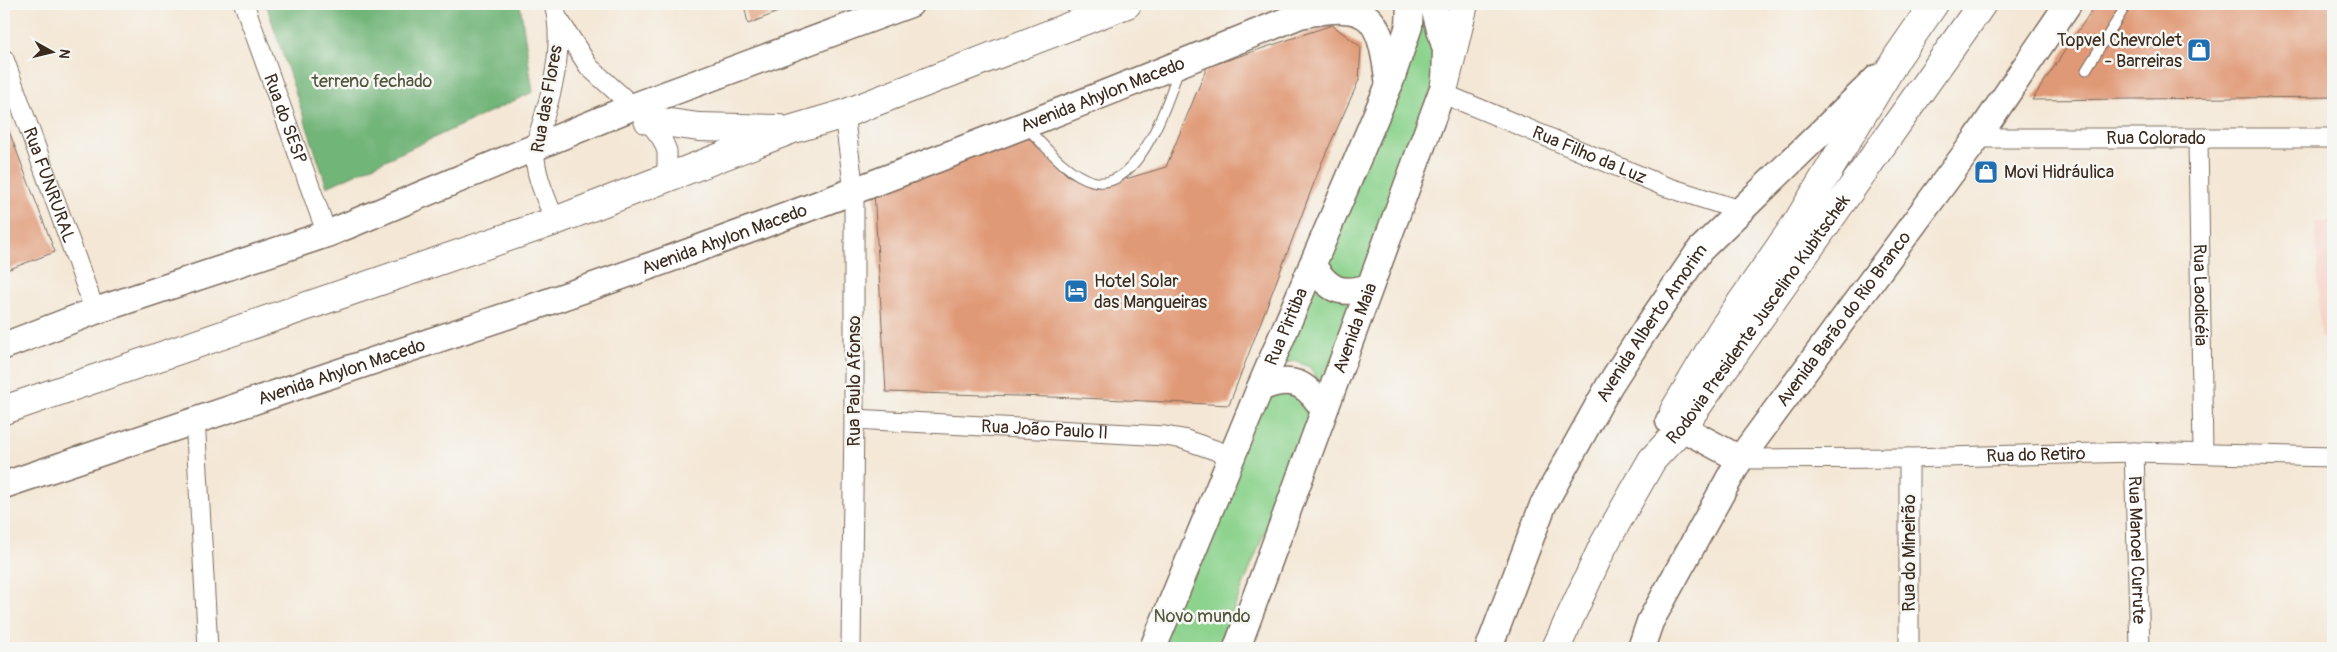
<svg xmlns="http://www.w3.org/2000/svg" width="2337" height="652" font-family="Pangolin,sans-serif">
	<style>
		.built { fill: #f7d1c6 }
		.green { fill: #8dd38e; stroke: #647e56 }
		.forest { fill: #72b579; stroke: #56704c }
		.building { fill: #e09976 }
		.lines { fill: none; stroke-linecap: round; stroke-linejoin: round }
		.lane-casing { stroke: #7c6c5e; stroke-width: 11 }
		.street-casing { stroke: #7c6c5e; stroke-width: 21 }
		.secondary-casing { stroke: #7c6c5e; stroke-width: 29 }
		.highway-casing { stroke: #7c6c5e; stroke-width: 30 }
		.lane { stroke: #fff; stroke-width: 9 }
		.street { stroke: #fff; stroke-width: 19 }
		.secondary { stroke: #fff; stroke-width: 26 }
		.highway { stroke: #fff; stroke-width: 28 }
		.labels { text-anchor: middle; dominant-baseline: central; stroke-width: 5; stroke-linejoin: round; paint-order: stroke }
		.poi-label { font-size: 18px; fill: #3b2a1e; stroke: #f6f6f2; text-anchor: start }
		.park-label { font-size: 18px; fill: #50543a; stroke: #f6f6f2 }
		.street-label { font-size: 18px; fill: #3b2a1e; stroke: #f6f6f2 }
	</style>
	<rect width="100%" height="100%" fill="#f6f6f2"/>
	<filter id="ink" filterUnits="userSpaceOnUse"><feTurbulence type="fractalNoise" baseFrequency=".02" numOctaves="2"/><feDisplacementMap in="SourceGraphic" scale="10" xChannelSelector="R" yChannelSelector="G"/><feConvolveMatrix kernelMatrix="1 2 1 2 8 2 1 2 1" color-interpolation-filters="sRGB"/></filter>
	<filter id="wash" filterUnits="userSpaceOnUse"><feTurbulence type="fractalNoise" baseFrequency=".0096" numOctaves="4" result="noise"/><feDisplacementMap in="SourceGraphic" scale="20" xChannelSelector="R" yChannelSelector="G"/><feGaussianBlur stdDeviation="1.12" result="paint"/><feColorMatrix in="noise" values="0 0 0 0 0 0 0 0 0 0 0 0 0 0 0 0 0 1.4 0 .05"/><feComposite in="paint" operator="in"/></filter>
	<g filter="url(#wash)">
		<rect width="100%" height="100%" fill="#f4e7d5"/>
		<!-- built -->
		<polygon class="built" points="2316,222 2333,222 2333,337 2320,338"/>
		<!-- green -->
		<g class="green">
			<polygon points="1429,4 1438,77 1360,279 1345,281 1328,273 1322,251 1418,6"/>
			<polygon points="1310,277 1356,298 1322,390 1310,367 1295,361 1278,364"/>
			<polygon points="1267,385 1313,403 1292,464 1218,648 1158,648"/>
		</g>
		<!-- forest -->
		<polygon class="forest" points="266,4 520,4 533,92 327,187"/>
		<g id="blocks">
			<!-- building -->
			<g class="building">
				<polygon points="744,4 798,4 748,24"/>
				<polygon points="2096,4 2333,4 2333,97 2032,100"/>
				<polygon points="1332,25 1361,47 1359,80 1322,162 1229,405 1082,398 886,392 874,190 1023,133 1067,175 1095,188 1166,167 1207,67"/>
				<polygon points="4,118 55,252 4,271"/>
				<polygon points="4,611 5,611 10,648 4,648"/>
			</g>
		</g>
	</g>
	<g filter="url(#ink)">
		<use href="#blocks" fill-opacity="0" stroke="#7c6c5e" stroke-width="1"/>
		<g class="lines">
			<!-- lane casing -->
			<g class="lane-casing">
				<g id="lane">
					<polyline points="2086,70 2127,4"/>
					<path d="M1027,128C1045,146 1067,174 1092,181C1138,194 1169,100 1179,68"/>
				</g>
			</g>
			<!-- street casing -->
			<g class="street-casing">
				<g id="street">
					<path id="s1" d="M244,4L327,234"/>
					<path d="M554,4C563,38 556,77 546,110C543,123 536,138 535,151C534,174 547,200 555,221"/>
					<polyline points="559,20 589,67 648,120 662,139 667,151 667,179"/>
					<path id="s2" d="M4,59L95,311"/>
					<path id="s3" d="M1442,93L1664,186L1739,210"/>
					<polyline points="844,114 854,191 854,419 851,648"/>
					<path id="s4" d="M1977,138H2333"/>
					<path id="s5" d="M2198,139L2203,453"/>
					<polyline points="195,418 208,648"/>
					<path id="s6" d="M854,419L1165,436L1183,439L1232,456"/>
					<path id="s7" d="M2134,452L2140,648"/>
					<path id="s8" d="M1740,459L1909,458L2134,452L2333,457"/>
					<polyline points="1909,648 1909,458"/>
				</g>
			</g>
			<!-- secondary casing -->
			<g class="secondary-casing">
				<g id="secondary">
					<path d="M1312,265C1329,290 1340,296 1369,287"/>
					<polyline points="4,346 95,311 327,234 632,107 910,4"/>
					<path d="M1260,388C1292,375 1306,382 1324,410"/>
					<polyline points="1669,421 1740,459"/>
					<path id="s9" d="M4,485C183,423 363,366 542,304C797,216 1050,117 1300,15C1373,0 1380,16 1389,85"/>
					<path id="s10" d="M1153,648L1260,388L1389,85L1409,26L1410,4"/>
					<path id="s11" d="M1237,648L1445,83L1446,50L1433,4"/>
					<path id="s12" d="M1489,648L1543,505L1609,386L1643,333L1700,250L1877,78"/>
					<path id="s13" d="M1641,648L1650,622L1740,459L1977,138L2068,4"/>
				</g>
			</g>
			<!-- highway casing -->
			<g class="highway-casing">
				<g id="highway">
					<polyline points="1445,83 1464,4"/>
					<polyline points="648,120 699,127 779,129"/>
					<polyline points="4,410 555,221 793,129 844,114 1127,4"/>
					<polyline points="1674,411 1722,330 1798,221 1898,56 1934,4"/>
					<path id="s14" d="M1556,648L1603,546L1652,460L1681,429L1982,4"/>
				</g>
			</g>
			<!-- lane -->
			<use href="#lane" class="lane"/>
			<!-- street -->
			<use href="#street" class="street"/>
			<!-- secondary -->
			<use href="#secondary" class="secondary"/>
			<!-- highway -->
			<use href="#highway" class="highway"/>
		</g>
	</g>
	<!-- icons -->
	<defs>
		<g id="shop-square" transform="scale(1.25)"><rect x="-9" y="-9" width="18" height="18" rx="4" fill="#1f6fb2" stroke="#f6f6f2"/><path d="M-5-2.5h2.3a2.7 3.5 0 0 1 5.4 0H5L5.5 6h-11ZM-1.5-2.5h3a1.5 2.3 0 0 0-3 0Z" fill="#fff"/></g>
		<g id="hotel-square" transform="scale(1.25)"><rect x="-9" y="-9" width="18" height="18" rx="4" fill="#1f6fb2" stroke="#f6f6f2"/><path d="M-6-4.5h1.5V1H6V5H4.5V3h-9V5H-6ZM-4 0a1.8 1.8 0 1 1 3.6 0ZM.5 0V-2.5h3Q6-2.5 6 0Z" fill="#fff"/></g>
	</defs>
	<g fill-rule="evenodd">
		<use href="#shop-square" x="2199" y="50"/>
		<use href="#shop-square" x="1986" y="172"/>
		<use href="#hotel-square" x="1076" y="291"/>
	</g>
	<g class="labels">
		<!-- poi labels -->
		<g class="poi-label">
			<text x="2182" y="40" text-anchor="end">Topvel Chevrolet<tspan x="2182" dy="21">- Barreiras</tspan></text>
			<text x="2004" y="172">Movi Hidráulica</text>
			<text x="1094" y="281">Hotel Solar<tspan x="1094" dy="21">das Mangueiras</tspan></text>
		</g>
		<!-- park labels -->
		<g class="park-label">
			<text x="372" y="81">terreno fechado</text>
			<text x="1202" y="616">Novo mundo</text>
		</g>
		<!-- street labels -->
		<g class="street-label">
			<text stroke="none"><textPath href="#s9" startOffset="1166">Avenida Ahylon Macedo</textPath></text>
			<text transform="translate(547 99) rotate(-80)">Rua das Flores</text>
			<text stroke="none"><textPath href="#s1" startOffset="122">Rua do SESP</textPath></text>
			<text stroke="none"><textPath href="#s4" startOffset="179">Rua Colorado</textPath></text>
			<text stroke="none"><textPath href="#s3" startOffset="160">Rua Filho da Luz</textPath></text>
			<text stroke="none"><textPath href="#s2" startOffset="134">Rua FUNRURAL</textPath></text>
			<text stroke="none"><textPath href="#s9" startOffset="761">Avenida Ahylon Macedo</textPath></text>
			<text stroke="none"><textPath href="#s5" startOffset="156">Rua Laodicéia</textPath></text>
			<text stroke="none"><textPath href="#s14" startOffset="388">Rodovia Presidente Juscelino Kubitschek</textPath></text>
			<text stroke="none"><textPath href="#s13" startOffset="388">Avenida Barão do Rio Branco</textPath></text>
			<text stroke="none"><textPath href="#s12" startOffset="365">Avenida Alberto Amorim</textPath></text>
			<text stroke="none"><textPath href="#s10" startOffset="348">Rua Piritiba</textPath></text>
			<text stroke="none"><textPath href="#s11" startOffset="341">Avenida Maia</textPath></text>
			<text stroke="none"><textPath href="#s9" startOffset="356">Avenida Ahylon Macedo</textPath></text>
			<text transform="translate(854 381) rotate(-90)">Rua Paulo Afonso</text>
			<text stroke="none"><textPath href="#s6" startOffset="191">Rua João Paulo II</textPath></text>
			<text stroke="none"><textPath href="#s8" startOffset="296">Rua do Retiro</textPath></text>
			<text stroke="none"><textPath href="#s7" startOffset="98">Rua Manoel Currute</textPath></text>
			<text transform="translate(1909 553) rotate(-90)">Rua do Mineirão</text>
		</g>
	</g>
	<!-- margin -->
	<rect width="2337" height="652" fill="none" stroke="#f6f6f2" stroke-width="20"/>
	<!-- north arrow -->
	<g transform="translate(52 52) rotate(98)" stroke="#f6f6f2" stroke-width="4" paint-order="stroke">
	<path d="M0-4L9 19L0 12L-9 19Z" fill="#3b2a1e"/>
	<text y="-8" font-size="14" font-weight="bold" text-anchor="middle" fill="#3b2a1e">N</text>
	</g>
</svg>
